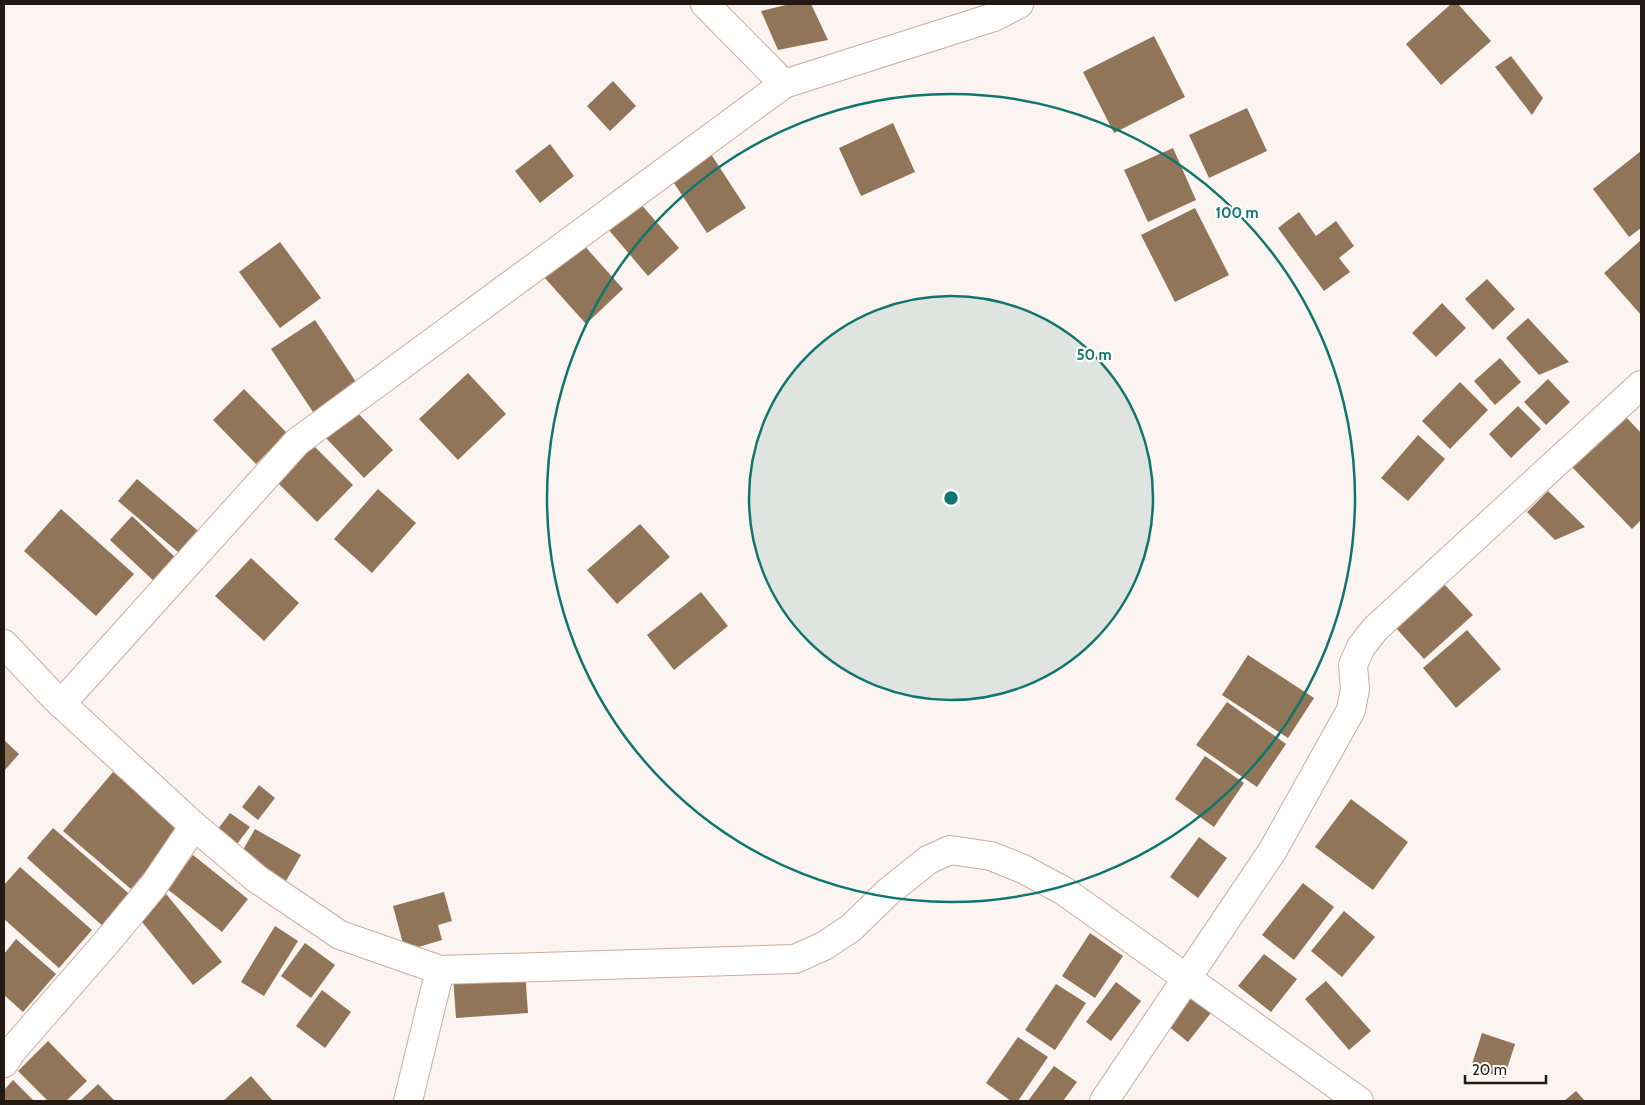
<svg xmlns="http://www.w3.org/2000/svg" width="1645" height="1105" font-family="Cabin,sans-serif">
	<style>
		.building { fill: #907559 }
		.lines { fill: none; stroke-linecap: round; stroke-linejoin: round }
		.street-casing { stroke: #ceac9e; stroke-width: 30 }
		.street { stroke: #fff; stroke-width: 28 }
		.ring { fill: none; stroke: #0f766e; stroke-width: 2.5 }
		.centre { fill: #0f766e; stroke: #fff; stroke-width: 2.5 }
		.ring-label { font-size: 15px; text-anchor: middle; font-weight: bold; fill: #0f766e; stroke: #fff; stroke-width: 4.5; stroke-linejoin: round; paint-order: stroke }
	</style>
	<rect width="100%" height="100%" fill="#fcf4f1"/>
	<!-- building -->
	<g class="building">
		<polygon points="790,4 811,4 828,40 778,50 761,11"/>
		<polygon points="1451,4 1458,4 1491,41 1441,85 1406,44"/>
		<polygon points="1154,36 1185,97 1114,133 1083,72"/>
		<polygon points="1511,56 1543,98 1532,115 1495,67"/>
		<polygon points="613,81 636,106 610,131 587,106"/>
		<polygon points="1247,108 1267,151 1209,178 1189,135"/>
		<polygon points="893,123 915,172 861,196 839,148"/>
		<polygon points="550,144 574,176 540,203 515,171"/>
		<polygon points="1173,148 1196,200 1148,222 1124,170"/>
		<polygon points="709,151 746,208 707,233 670,177"/>
		<polygon points="1641,151 1641,228 1629,237 1593,189"/>
		<polygon points="639,202 679,248 648,276 608,229"/>
		<polygon points="1195,208 1229,275 1175,302 1141,235"/>
		<polygon points="1299,212 1316,236 1336,221 1354,246 1339,258 1350,272 1324,291 1278,228"/>
		<polygon points="1641,240 1641,315 1604,273"/>
		<polygon points="280,242 321,298 280,328 239,272"/>
		<polygon points="582,243 623,289 586,324 544,277"/>
		<polygon points="1487,279 1515,309 1493,330 1465,299"/>
		<polygon points="1442,303 1466,328 1436,357 1412,333"/>
		<polygon points="1528,318 1569,362 1539,375 1506,338"/>
		<polygon points="315,320 360,388 317,418 271,349"/>
		<polygon points="1500,358 1521,382 1495,405 1474,381"/>
		<polygon points="468,373 506,414 458,460 419,419"/>
		<polygon points="1548,379 1570,402 1546,425 1524,402"/>
		<polygon points="1460,382 1488,410 1450,449 1422,421"/>
		<polygon points="244,389 287,433 256,464 213,420"/>
		<polygon points="1518,406 1541,429 1511,458 1489,434"/>
		<polygon points="354,409 393,450 364,478 325,437"/>
		<polygon points="1624,415 1641,433 1641,520 1632,529 1572,467"/>
		<polygon points="1418,435 1445,459 1408,501 1381,478"/>
		<polygon points="312,444 353,485 317,522 276,481"/>
		<polygon points="137,479 203,535 184,557 118,501"/>
		<polygon points="378,489 416,523 372,573 334,539"/>
		<polygon points="1548,491 1585,527 1555,540 1527,512"/>
		<polygon points="61,509 134,574 96,616 24,551"/>
		<polygon points="132,516 178,560 156,583 110,540"/>
		<polygon points="640,524 670,557 617,604 587,570"/>
		<polygon points="251,558 299,603 264,641 215,596"/>
		<polygon points="1444,584 1473,615 1424,659 1396,628"/>
		<polygon points="701,592 728,626 674,670 647,635"/>
		<polygon points="1467,630 1501,669 1456,708 1423,668"/>
		<polygon points="1248,655 1314,698 1288,738 1222,695"/>
		<polygon points="1227,702 1286,744 1257,787 1196,745"/>
		<polygon points="4,740 19,754 4,771"/>
		<polygon points="1205,756 1244,783 1214,827 1175,799"/>
		<polygon points="113,772 181,829 131,889 63,831"/>
		<polygon points="259,785 275,798 258,820 242,807"/>
		<polygon points="1351,799 1408,842 1373,890 1315,847"/>
		<polygon points="230,813 250,827 233,849 214,834"/>
		<polygon points="53,828 134,898 106,929 27,858"/>
		<polygon points="255,829 301,855 286,881 240,855"/>
		<polygon points="1199,837 1227,858 1198,898 1170,877"/>
		<polygon points="193,855 248,899 222,932 166,888"/>
		<polygon points="20,867 92,930 59,968 4,919 4,885"/>
		<polygon points="1303,883 1334,907 1294,960 1262,935"/>
		<polygon points="162,889 222,962 193,985 134,912"/>
		<polygon points="444,892 452,921 438,925 442,940 405,951 393,906"/>
		<polygon points="1344,911 1375,937 1342,977 1311,951"/>
		<polygon points="275,926 298,941 264,996 241,982"/>
		<polygon points="1090,933 1123,956 1095,998 1062,976"/>
		<polygon points="16,939 56,974 23,1012 4,995 4,954"/>
		<polygon points="305,943 335,965 311,998 281,976"/>
		<polygon points="1264,954 1297,979 1271,1012 1238,986"/>
		<polygon points="525,971 528,1013 456,1018 453,976"/>
		<polygon points="1326,981 1371,1031 1349,1050 1305,999"/>
		<polygon points="1116,982 1141,1001 1111,1041 1086,1022"/>
		<polygon points="1056,984 1086,1003 1055,1050 1025,1030"/>
		<polygon points="1193,984 1218,1004 1188,1042 1163,1022"/>
		<polygon points="322,990 351,1012 325,1048 296,1026"/>
		<polygon points="1482,1033 1515,1044 1504,1078 1471,1067"/>
		<polygon points="1018,1037 1048,1057 1018,1101 1011,1101 986,1083"/>
		<polygon points="48,1041 87,1081 66,1101 48,1101 18,1071"/>
		<polygon points="1054,1066 1077,1082 1063,1101 1028,1101"/>
		<polygon points="251,1076 273,1101 223,1101"/>
		<polygon points="13,1080 34,1101 4,1101 4,1090"/>
		<polygon points="98,1084 115,1101 80,1101"/>
		<polygon points="1576,1091 1585,1101 1564,1101"/>
	</g>
	<g class="lines">
		<!-- street casing -->
		<g class="street-casing">
			<g id="street">
				<polyline points="705,4 784,84"/>
				<polyline points="4,644 54,697 194,826 257,879 340,935 440,970 795,959 824,946 851,928 888,892 928,860 950,850 991,856 1023,869 1064,891 1359,1101"/>
				<polyline points="61,704 297,442 784,84 994,17 1019,4"/>
				<polyline points="4,1063 11,1052 106,943 154,885 194,826"/>
				<polyline points="408,1101 440,970"/>
				<polyline points="1104,1101 1273,850 1351,710 1355,689 1353,665 1361,647 1375,629 1641,385"/>
			</g>
		</g>
		<!-- street -->
		<use href="#street" class="street"/>
	</g>
	<!-- distance rings -->
	<circle cx="951" cy="498" r="202" fill="#0f766e" fill-opacity=".12"/>
	<g class="ring">
		<circle cx="951" cy="498" r="202"/>
		<circle cx="951" cy="498" r="404"/>
	</g>
	<circle cx="951" cy="498" r="8" class="centre"/>
	<g class="ring-label">
		<text x="1237" y="218">100 m</text>
		<text x="1094" y="360">50 m</text>
	</g>
	<!-- border -->
	<rect width="1645" height="1105" fill="none" stroke="#241812" stroke-width="10"/>
	<!-- scale -->
	<path d="M1465 1075v8h81v-8" fill="none" stroke="#241812" stroke-width="2.5"/>
	<text x="1472" y="1075" font-size="15" fill="#241812" stroke="#ffffff" stroke-width="4" paint-order="stroke">20 m</text>
</svg>
